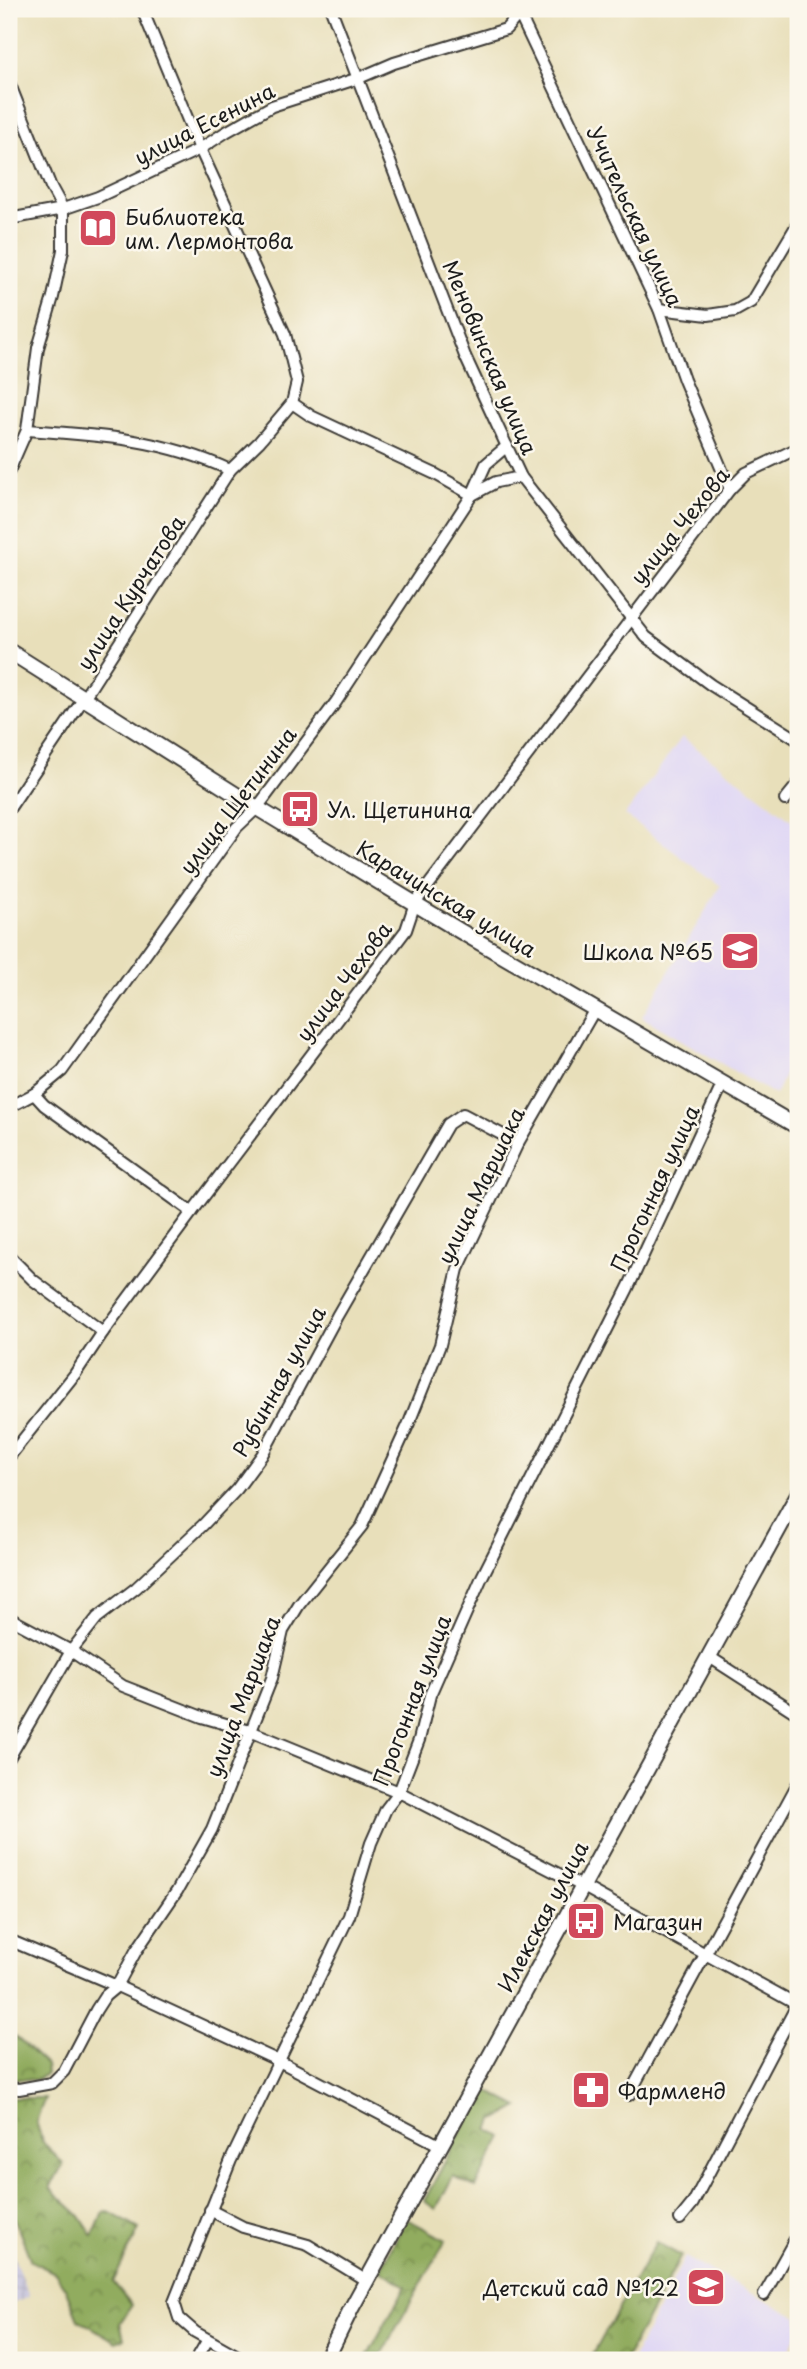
<svg xmlns="http://www.w3.org/2000/svg" width="807" height="2369" font-family="'Playpen Sans',sans-serif">
	<style>
		.built { fill: #ded5f5 }
		.industrial { fill: url(#industrial-grid) }
		.forest { fill: url(#forest-crowns); stroke: #56643d; stroke-width: 2 }
		.lines { fill: none; stroke-linecap: round; stroke-linejoin: round }
		.minor-casing { stroke: #3b3934; stroke-width: 14 }
		.tertiary-casing { stroke: #3b3934; stroke-width: 18 }
		.minor { stroke: #fff; stroke-width: 10 }
		.tertiary { stroke: #fff; stroke-width: 14 }
		.labels { text-anchor: middle; dominant-baseline: central; stroke-width: 5; stroke-linejoin: round; paint-order: stroke }
		.street-label { font-size: 21px; fill: #1c1c1c; stroke: #fbf7ec }
		.poi-label { font-size: 21px; fill: #1c1c1c; stroke: #fbf7ec; text-anchor: start }
	</style>
	<defs>
		<pattern id="industrial-grid" width="8" height="8" patternUnits="userSpaceOnUse" patternTransform="scale(1.75)"><rect width="8" height="8" fill="#c3c1db"/><path d="M0 4h8M4 0v8" fill="none" stroke="#a7a5bb"/></pattern>
		<pattern id="forest-crowns" width="20" height="18" patternUnits="userSpaceOnUse" patternTransform="scale(1.75)"><rect width="20" height="18" fill="#91ac5e"/><path d="M2 6a3 3 0 1 1 6 0M12 15a3 3 0 1 1 6 0" fill="none" stroke="#768b4d"/></pattern>
	</defs>
	<rect width="100%" height="100%" fill="#fbf7ec"/>
	<filter id="ink" filterUnits="userSpaceOnUse"><feTurbulence type="fractalNoise" baseFrequency=".0143" numOctaves="2"/><feDisplacementMap in="SourceGraphic" scale="14" xChannelSelector="R" yChannelSelector="G"/><feConvolveMatrix kernelMatrix="1 2 1 2 8 2 1 2 1" color-interpolation-filters="sRGB"/></filter>
	<filter id="wash" filterUnits="userSpaceOnUse"><feTurbulence type="fractalNoise" baseFrequency=".00686" numOctaves="4" result="noise"/><feDisplacementMap in="SourceGraphic" scale="28" xChannelSelector="R" yChannelSelector="G"/><feGaussianBlur stdDeviation="1.57" result="paint"/><feColorMatrix in="noise" values="0 0 0 0 0 0 0 0 0 0 0 0 0 0 0 0 0 1.4 0 .05"/><feComposite in="paint" operator="in"/></filter>
	<g filter="url(#wash)">
		<rect width="100%" height="100%" fill="#e8dfba"/>
		<!-- built -->
		<g class="built">
			<polygon points="682,737 798,825 798,1045 775,1095 642,1017 720,886 625,815"/>
			<polygon points="685,2257 798,2317 798,2332 784,2360 632,2360"/>
		</g>
		<!-- industrial -->
		<polygon class="industrial" points="9,2245 29,2297 9,2305"/>
		<!-- forest -->
		<g class="forest">
			<polygon points="15,2036 46,2065 47,2074 35,2080 9,2078 9,2039"/>
			<polygon points="484,2089 519,2107 493,2121 489,2130 502,2137 475,2187 453,2176 436,2209 424,2201"/>
			<polygon points="9,2098 45,2098 36,2121 42,2141 63,2164 50,2188 79,2215 93,2236 103,2213 109,2212 139,2229 113,2282 132,2305 120,2323 124,2339 116,2342 78,2319 65,2288 55,2273 31,2261 9,2205"/>
			<polygon points="407,2219 446,2240 378,2360 366,2358 406,2286 380,2270"/>
			<polygon points="656,2242 681,2256 625,2360 590,2360"/>
		</g>
	</g>
	<g filter="url(#ink)">
		<g class="lines">
			<!-- minor casing -->
			<g class="minor-casing">
				<g id="minor">
					<polyline points="331,9 465,356 521,477 646,637 711,685 798,740"/>
					<polyline points="517,9 659,309 684,380 730,489"/>
					<polyline points="9,82 51,187 63,209 63,250 53,297 38,348 27,430 9,471"/>
					<polyline points="9,219 63,209 98,197 200,149 226,132 272,106 359,78 394,63 506,29 519,14 531,9"/>
					<polyline points="659,309 708,315 735,311 751,302 798,223"/>
					<polyline points="292,403 311,416 435,474 472,495"/>
					<path d="M27,430C99,435 164,439 230,470"/>
					<polyline points="472,495 496,482 521,477"/>
					<polyline points="785,800 798,784"/>
					<polyline points="9,809 84,698 230,470 259,442 292,403 297,382 285,334 200,149 142,9"/>
					<polyline points="34,1094 44,1105 192,1212"/>
					<polyline points="9,1107 34,1094 62,1071 237,827 257,808 336,702 472,495 486,464 507,446"/>
					<polyline points="9,1256 33,1280 103,1332"/>
					<polyline points="9,1457 75,1374 103,1332 192,1212 406,930 415,903 730,489 746,473 798,448"/>
					<polyline points="9,1618 71,1651 123,1686 202,1717 250,1731 399,1792 582,1886 798,2005"/>
					<polyline points="708,1656 798,1714"/>
					<polyline points="9,1758 71,1651 97,1618 136,1588 203,1525 237,1489 262,1455 337,1316 448,1124 463,1114 518,1143"/>
					<polyline points="9,1940 117,1986 279,2061 441,2146"/>
					<polyline points="9,2088 19,2089 52,2083 64,2071 96,2010 105,1996 117,1986 136,1951 177,1891 212,1829 272,1678 283,1631 299,1605 362,1526 409,1423 440,1345 458,1269 518,1143 595,1009"/>
					<polyline points="629,2095 798,1783"/>
					<polyline points="210,2210 243,2227 308,2245 367,2281"/>
					<polyline points="680,2219 693,2203 798,2003"/>
					<polyline points="764,2295 798,2234"/>
					<polyline points="196,2360 207,2341"/>
					<polyline points="245,2360 195,2332 179,2318 174,2302 231,2160 349,1916 371,1843 386,1809 399,1792 419,1740 430,1695 482,1577 628,1288 723,1083"/>
				</g>
			</g>
			<!-- tertiary casing -->
			<g class="tertiary-casing">
				<g id="tertiary">
					<polyline points="9,651 257,808 460,931 798,1127"/>
					<polyline points="326,2360 351,2309 798,1494"/>
				</g>
			</g>
			<!-- minor -->
			<use href="#minor" class="minor"/>
			<!-- tertiary -->
			<use href="#tertiary" class="tertiary"/>
		</g>
	</g>
	<!-- icons -->
	<defs>
		<g id="library-square" transform="scale(2.0125)"><rect x="-9" y="-9" width="18" height="18" rx="4" fill="#d1495b" stroke="#fbf7ec"/><path d="M-6-4Q-3-5.5-.7-3.5V5Q-3 3-6 4ZM6-4Q3-5.5 .7-3.5V5Q3 3 6 4Z" fill="#fff"/></g>
		<g id="bus-square" transform="scale(2.0125)"><rect x="-9" y="-9" width="18" height="18" rx="4" fill="#d1495b" stroke="#fbf7ec"/><path d="M-5-6H5V4H4V6H2V4H-2V6H-4V4H-5ZM-3.5-4V0h7V-4ZM-3.5 1.2v1.5H-2V1.2ZM2 1.2v1.5H3.5V1.2Z" fill="#fff"/></g>
		<g id="school-square" transform="scale(2.0125)"><rect x="-9" y="-9" width="18" height="18" rx="4" fill="#d1495b" stroke="#fbf7ec"/><path d="M0-5L7-2L0 1L-7-2ZM-4 1L0 2.5L4 1V4Q0 6-4 4Z" fill="#fff"/></g>
		<g id="pharmacy-square" transform="scale(2.0125)"><rect x="-9" y="-9" width="18" height="18" rx="4" fill="#d1495b" stroke="#fbf7ec"/><path d="M-2-6h4v4h4v4h-4v4h-4v-4h-4v-4h4Z" fill="#fff"/></g>
	</defs>
	<g fill-rule="evenodd">
		<use href="#library-square" x="98" y="228"/>
		<use href="#bus-square" x="300" y="809"/>
		<use href="#school-square" x="740" y="951"/>
		<use href="#bus-square" x="586" y="1921"/>
		<use href="#pharmacy-square" x="591" y="2090"/>
		<use href="#school-square" x="706" y="2287"/>
	</g>
	<g class="labels">
		<!-- street labels -->
		<g class="street-label">
			<text transform="translate(204 123) rotate(-27)">улица Есенина</text>
			<text transform="translate(636 216) rotate(65)">Учительская улица</text>
			<text transform="translate(491 357) rotate(67)">Меновинская улица</text>
			<text transform="translate(679 525) rotate(-51)">улица Чехова</text>
			<text transform="translate(130 592) rotate(-57)">улица Курчатова</text>
			<text transform="translate(237 800) rotate(-53)">улица Щетинина</text>
			<text transform="translate(447 898) rotate(31)">Карачинская улица</text>
			<text transform="translate(343 981) rotate(-53)">улица Чехова</text>
			<text transform="translate(480 1185) rotate(-64)">улица Маршака</text>
			<text transform="translate(654 1188) rotate(-65)">Прогонная улица</text>
			<text transform="translate(278 1381) rotate(-61)">Рубинная улица</text>
			<text transform="translate(242 1696) rotate(-69)">улица Маршака</text>
			<text transform="translate(411 1700) rotate(-69)">Прогонная улица</text>
			<text transform="translate(542 1916) rotate(-62)">Илекская улица</text>
		</g>
		<!-- poi labels -->
		<g class="poi-label">
			<text x="125" y="216">Библиотека<tspan x="125" dy="24">им. Лермонтова</tspan></text>
			<text x="327" y="809">Ул. Щетинина</text>
			<text x="713" y="951" text-anchor="end">Школа №65</text>
			<text x="613" y="1921">Магазин</text>
			<text x="618" y="2090">Фармленд</text>
			<text x="679" y="2287" text-anchor="end">Детский сад №122</text>
		</g>
	</g>
	<!-- margin -->
	<rect width="807" height="2369" fill="none" stroke="#fbf7ec" stroke-width="35"/>
</svg>
